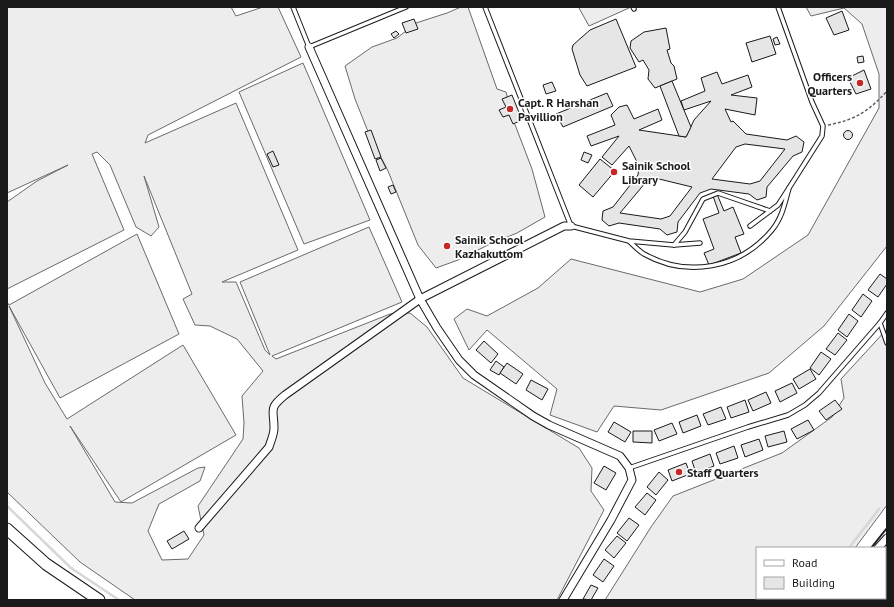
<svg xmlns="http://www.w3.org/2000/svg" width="894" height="607" font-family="'PT Sans',sans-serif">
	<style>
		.built { fill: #ededed; stroke: #6a6a6a }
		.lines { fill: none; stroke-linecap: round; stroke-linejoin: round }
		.stream { stroke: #d7d7d7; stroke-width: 2.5 }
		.building { fill: #e6e6e6; stroke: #1a1a1a; fill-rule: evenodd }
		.service-casing { stroke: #1a1a1a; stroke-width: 5.5 }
		.minor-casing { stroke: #1a1a1a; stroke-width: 9 }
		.primary-casing { stroke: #1a1a1a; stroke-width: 13 }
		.path { stroke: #5f5f5f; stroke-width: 1.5; stroke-dasharray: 3 2; stroke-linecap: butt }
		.service { stroke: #fff; stroke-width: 3.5 }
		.minor { stroke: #fff; stroke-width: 7 }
		.primary { stroke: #fff; stroke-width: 11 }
		.wall { stroke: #1a1a1a; stroke-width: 2 }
		.poi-dot { fill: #c62828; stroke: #fff; stroke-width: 1.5 }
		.labels { text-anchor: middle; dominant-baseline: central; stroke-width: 3; stroke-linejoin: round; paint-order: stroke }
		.poi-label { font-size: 12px; font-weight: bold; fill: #1a1a1a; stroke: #fff; text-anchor: start }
	</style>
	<rect width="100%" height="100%" fill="#fff"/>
	<!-- built -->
	<g class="built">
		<polygon points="7,7 231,7 236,16 263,7 278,7 301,57 148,135 145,143 236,103 298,250 222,282 236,282 265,350 270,355 240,282 369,227 402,302 272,356 276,359 390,314 410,313 427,327 463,378 579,448 592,468 591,491 604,510 557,600 135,600 80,562 7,492 7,302 9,305 137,234 179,334 60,398 9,306 45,383 67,419 183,345 236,435 121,502 70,426 115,502 132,503 198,468 205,467 200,481 159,504 148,531 162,560 188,559 204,535 198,506 243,439 244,423 242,396 263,371 237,339 210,326 195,325 183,299 192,294 144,176 159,227 151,236 136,227 110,165 97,152 92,154 124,230 7,289 7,202 37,181 68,165 7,193"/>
		<polygon points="461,7 468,7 497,89 506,92 514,122 532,169 545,217 517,233 490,244 458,260 436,268 418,245 388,171 369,134 355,99 345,66 372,47 397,38 416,23 447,13"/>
		<polygon points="581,7 629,7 629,8 589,26 579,8"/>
		<polygon points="806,7 887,7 887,246 824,326 769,373 661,410 614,406 597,432 550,415 557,389 487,330 469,350 454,319 467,309 487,316 538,288 571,259 700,292 743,279 808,235 879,108 879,74 862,24 844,8 811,16"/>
		<polygon points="303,63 370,220 304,244 239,92"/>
		<polygon points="887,329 887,505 855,548 757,548 757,598 817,598 816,600 605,600 651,527 673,496 782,453 832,417 844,398 841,379"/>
	</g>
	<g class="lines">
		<!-- stream -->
		<g class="stream">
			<polyline points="7,506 71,568 119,600"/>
			<polyline points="849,548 879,509"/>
			<polyline points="812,600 814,598"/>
		</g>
	</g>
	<!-- building -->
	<g class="building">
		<polygon points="842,11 849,30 834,35 826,18"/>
		<polygon points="414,19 418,29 406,33 402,23"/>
		<polygon points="616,19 636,67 587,86 580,75 572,49 573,45 590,30"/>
		<polygon points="666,28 670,49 667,50 671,63 674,66 677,79 655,88 648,79 649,70 643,60 639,62 630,48 631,41 644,32"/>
		<polygon points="396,31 399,34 394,38 391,34"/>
		<polygon points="770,36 776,54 752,62 746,43"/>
		<polygon points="777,37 780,44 775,45 773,39"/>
		<polygon points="863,56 864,62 858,63 857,57"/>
		<polygon points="864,70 871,89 856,94 848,78"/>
		<path d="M717,72L722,84L748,75L752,87L731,95L757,98L755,115L725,109L731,122L733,121L746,134L787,140L796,136L804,142L802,152L793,156L767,187L766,197L757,200L749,194L711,189L700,193L678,222L677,232L667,235L660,229L619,223L609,226L602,220L603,211L613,207L638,175L639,166L629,146L612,165L602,157L619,136L591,146L587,136L615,125L611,115L619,107L627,105L634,119L658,109L662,120L639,130L686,137L694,120L711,101L684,110L681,101L705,91L701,78ZM745,144L785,149L760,181L750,184L712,179L736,147ZM655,178L692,187L670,216L661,219L620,213L646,182Z"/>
		<polygon points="672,81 691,127 686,137 679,136 660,86"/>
		<polygon points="552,82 556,91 546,94 543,85"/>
		<polygon points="607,93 613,106 563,127 556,114"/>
		<polygon points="512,95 522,120 513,124 509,115 503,117 499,110 506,107 502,99"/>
		<polygon points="371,130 381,157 375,159 365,132"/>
		<circle cx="848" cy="135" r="4.5"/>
		<polygon points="273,151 279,165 273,167 267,154"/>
		<polygon points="584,152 592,155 588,163 581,160"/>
		<polygon points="381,158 386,168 380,171 376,160"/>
		<polygon points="600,159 615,171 593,197 579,185"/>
		<polygon points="393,185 396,192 391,194 388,187"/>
		<polygon points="717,194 724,211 733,207 744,234 735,237 741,253 709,265 704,253 714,249 703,219 719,213 713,196"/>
		<polygon points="880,274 887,279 887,284 878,297 868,290"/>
		<polygon points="863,294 872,301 861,317 852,310"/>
		<polygon points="849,314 858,321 847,337 838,330"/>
		<polygon points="838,333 847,340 835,355 826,349"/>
		<polygon points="484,341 498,354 491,363 476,350"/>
		<polygon points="821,352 831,359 819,375 810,368"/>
		<polygon points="496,361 504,367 499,375 490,370"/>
		<polygon points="507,363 523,374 516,384 500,373"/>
		<polygon points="810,369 816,379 799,389 793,379"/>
		<polygon points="531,380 548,389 542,400 526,390"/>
		<polygon points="792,383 797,393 780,402 775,391"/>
		<polygon points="766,392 771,403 753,411 748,400"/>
		<polygon points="745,400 749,412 731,418 727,407"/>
		<polygon points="835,400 842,409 826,420 819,411"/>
		<polygon points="721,407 726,419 708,425 703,414"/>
		<polygon points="697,415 701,426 683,433 679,422"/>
		<polygon points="808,420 814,430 797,439 791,429"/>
		<polygon points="614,422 631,432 625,442 608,432"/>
		<polygon points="672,423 677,434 659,441 654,430"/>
		<polygon points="633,431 652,431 652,443 633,442"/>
		<polygon points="784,431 787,442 768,447 765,436"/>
		<polygon points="759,439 763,450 745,457 741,445"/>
		<polygon points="734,446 738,458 720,464 716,453"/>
		<polygon points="710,454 714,466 696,473 692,461"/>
		<polygon points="686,463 690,474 672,481 668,470"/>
		<polygon points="604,466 616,473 606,490 594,483"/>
		<polygon points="659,472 668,480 656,495 647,487"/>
		<polygon points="647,493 656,500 645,515 635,507"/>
		<polygon points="629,518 639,525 627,541 617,533"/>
		<polygon points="184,531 189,539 172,549 167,541"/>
		<polygon points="617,536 626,543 614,558 605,550"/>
		<polygon points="604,559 614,566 603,582 593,575"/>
		<polygon points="591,585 598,588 591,600 583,599"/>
	</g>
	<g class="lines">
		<!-- service casing -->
		<g class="service-casing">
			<g id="service">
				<polyline points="293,7 309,47 406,7"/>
				<polyline points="485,7 571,226 629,241 674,245 700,243"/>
				<polyline points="633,7 634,9"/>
				<polyline points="778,7 812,102 823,126 822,136 789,188"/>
				<path d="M630,242C634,246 639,251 644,254C687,278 740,269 772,230C782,218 785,203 789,188L778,205L750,226"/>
				<polyline points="674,245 685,232 703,199 718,193 770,211"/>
				<polyline points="880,323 887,343"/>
				<polyline points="629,468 748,427 788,415 805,405 819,393 880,323 887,313"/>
			</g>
		</g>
		<!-- minor casing -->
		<g class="minor-casing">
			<g id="minor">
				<polyline points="309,47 420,299 437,328 459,360 474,375 533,416 549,425 620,456 629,468 632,480 611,520 563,600"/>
				<path d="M199,528L269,447C271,440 274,435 274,428C274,409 268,409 285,395L420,299L564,226H571"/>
				<polyline points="878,548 887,538"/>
				<polyline points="835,600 836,598"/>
			</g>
		</g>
		<!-- primary casing -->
		<g class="primary-casing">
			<polyline id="primary" points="7,529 46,564 99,600"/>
		</g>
		<!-- path -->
		<path class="path" d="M828,125C855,120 869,111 887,91"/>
		<!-- service -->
		<use href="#service" class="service"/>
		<!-- minor -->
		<use href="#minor" class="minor"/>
		<!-- primary -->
		<use href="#primary" class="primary"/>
		<!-- wall -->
		<g class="wall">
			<polyline points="871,548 887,528"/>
			<polyline points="830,600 832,598"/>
		</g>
	</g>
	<!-- markers -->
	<g class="poi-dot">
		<circle cx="860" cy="83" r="4"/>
		<circle cx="510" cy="109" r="4"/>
		<circle cx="614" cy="172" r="4"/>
		<circle cx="447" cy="246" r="4"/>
		<circle cx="679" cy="472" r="4"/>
	</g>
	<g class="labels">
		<!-- poi labels -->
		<g class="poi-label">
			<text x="852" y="76" text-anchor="end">Officers<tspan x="852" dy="14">Quarters</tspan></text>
			<text x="518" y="102">Capt. R Harshan<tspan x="518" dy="14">Pavillion</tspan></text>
			<text x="622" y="165">Sainik School<tspan x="622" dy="14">Library</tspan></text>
			<text x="455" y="239">Sainik School<tspan x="455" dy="14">Kazhakuttom</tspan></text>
			<text x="687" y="472">Staff Quarters</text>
		</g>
	</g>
	<!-- border -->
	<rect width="894" height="607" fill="none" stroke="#1a1a1a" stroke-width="16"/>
	<!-- legend -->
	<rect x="756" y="547" width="130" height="52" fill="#ffffff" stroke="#a3a3a3"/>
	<rect x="764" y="560" width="20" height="6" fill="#ffffff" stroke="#a3a3a3"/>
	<text x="792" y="567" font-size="12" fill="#1a1a1a">Road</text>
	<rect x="764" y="577" width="20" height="12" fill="#e6e6e6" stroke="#a3a3a3"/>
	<text x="792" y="587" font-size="12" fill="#1a1a1a">Building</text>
</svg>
